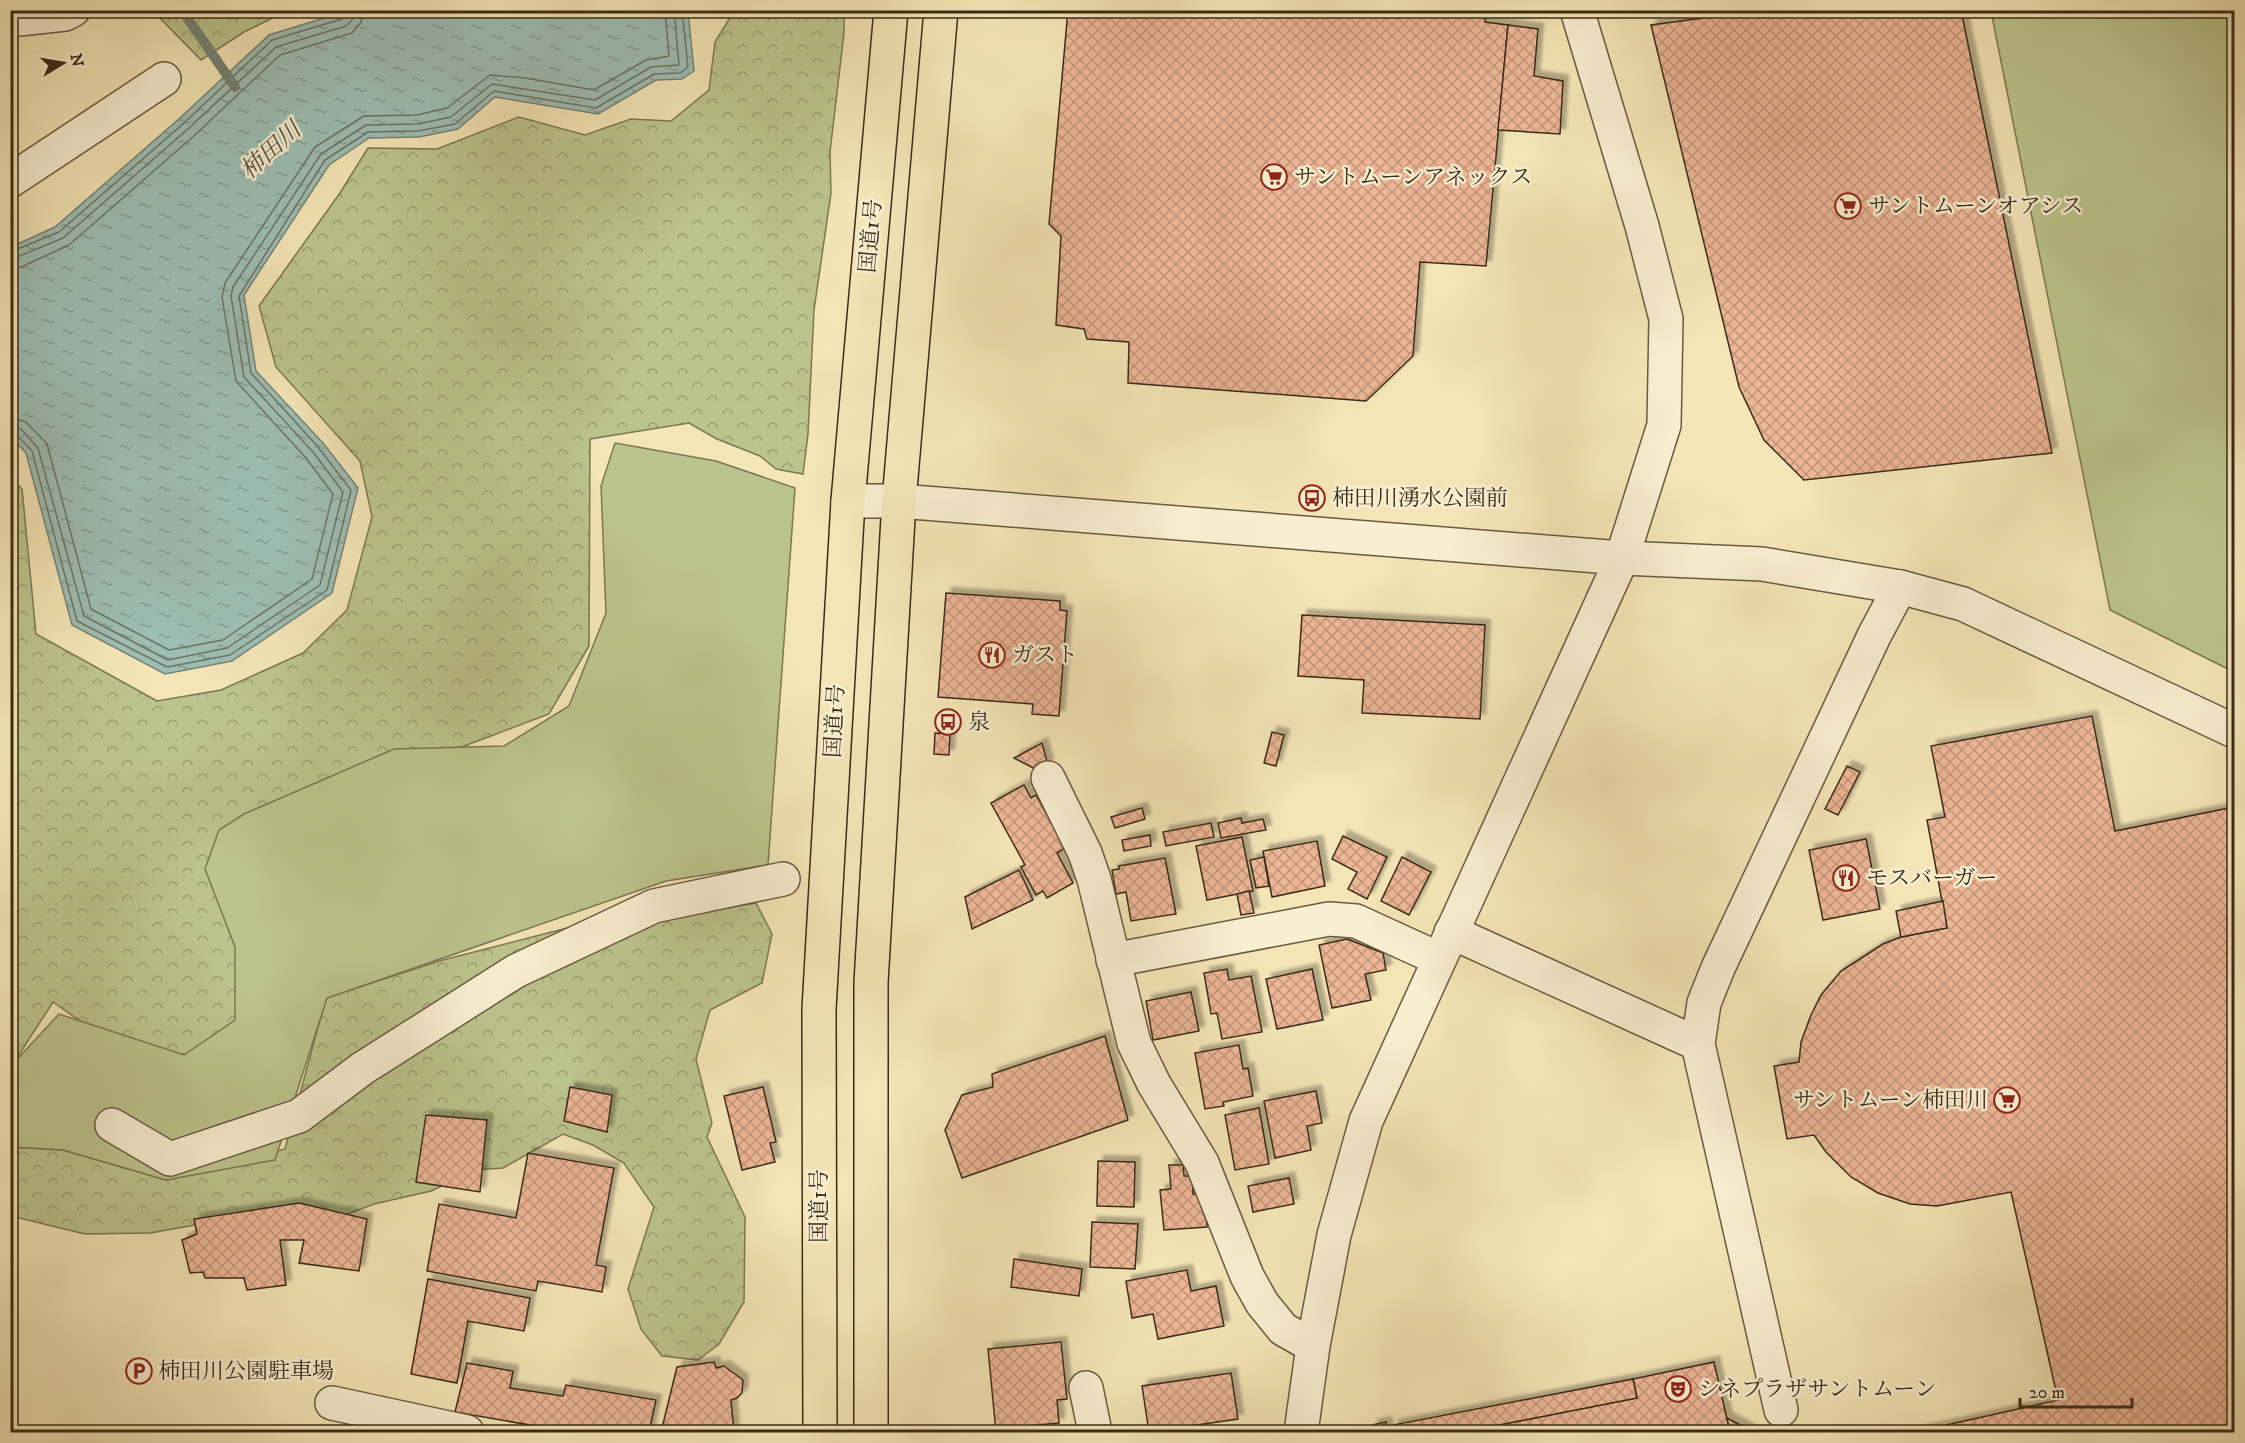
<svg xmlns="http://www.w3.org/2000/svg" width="2245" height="1443" font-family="'IM FELL DW Pica','Noto Serif JP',serif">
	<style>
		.forest { fill: url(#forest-crowns); stroke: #7b7853; stroke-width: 1.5 }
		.park { fill: #bcc48d; stroke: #7b7853; stroke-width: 1.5 }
		.water { fill: url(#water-ripples); stroke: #758376; stroke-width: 1.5 }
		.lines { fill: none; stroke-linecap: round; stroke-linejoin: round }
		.shore { stroke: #6c7466; stroke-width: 1.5 }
		.stream { stroke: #758376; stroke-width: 10 }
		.building { fill: url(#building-cross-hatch); stroke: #3a2b19; stroke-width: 1.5; filter: url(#shadow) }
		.minor-casing { stroke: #685a40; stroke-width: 36 }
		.highway-casing { stroke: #3a2b19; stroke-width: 36 }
		.minor { stroke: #f8eed0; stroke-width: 33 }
		.highway { stroke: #f4e5b6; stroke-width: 33 }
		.labels { text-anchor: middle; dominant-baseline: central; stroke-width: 5; stroke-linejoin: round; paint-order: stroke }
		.poi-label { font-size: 22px; fill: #3a2b19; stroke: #f8eed0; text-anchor: start }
		.street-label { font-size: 22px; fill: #3a2b19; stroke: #f8eed0 }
		.water-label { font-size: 24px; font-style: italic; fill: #535040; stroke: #f8eed0 }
	</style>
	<defs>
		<pattern id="forest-crowns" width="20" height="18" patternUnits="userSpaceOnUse" patternTransform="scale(1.5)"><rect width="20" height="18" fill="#bcc48d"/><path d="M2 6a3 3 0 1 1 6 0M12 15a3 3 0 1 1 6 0" fill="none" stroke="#9a9f72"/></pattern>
		<pattern id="water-ripples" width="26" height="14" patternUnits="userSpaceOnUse" patternTransform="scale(1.5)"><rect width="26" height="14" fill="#9dbeb4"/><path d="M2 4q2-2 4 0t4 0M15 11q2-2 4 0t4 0" fill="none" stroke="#819b92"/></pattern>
		<pattern id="building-cross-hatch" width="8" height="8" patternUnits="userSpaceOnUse" patternTransform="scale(1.5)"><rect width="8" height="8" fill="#edb696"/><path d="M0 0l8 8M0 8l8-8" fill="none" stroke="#c1947a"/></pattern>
		<filter id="shadow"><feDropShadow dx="5.5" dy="-5.5" stdDeviation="1.5" flood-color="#0004"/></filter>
	</defs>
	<rect width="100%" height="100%" fill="#f4e5b6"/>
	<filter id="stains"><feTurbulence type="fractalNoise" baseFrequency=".00333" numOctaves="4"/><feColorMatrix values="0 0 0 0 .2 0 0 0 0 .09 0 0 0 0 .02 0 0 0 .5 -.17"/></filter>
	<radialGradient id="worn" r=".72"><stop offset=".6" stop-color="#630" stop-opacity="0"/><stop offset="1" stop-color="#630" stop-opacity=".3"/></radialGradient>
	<!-- forest -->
	<g class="forest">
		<polygon points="153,11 287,11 244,32 201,60"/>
		<polygon points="734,11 844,11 844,33 830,152 831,193 814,310 808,434 803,474 776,469 760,456 717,439 689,423 590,439 589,646 549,714 446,753 244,950 235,1020 188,1055 107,1040 53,1002 11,1067 10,476 22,489 36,634 157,701 221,690 303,653 347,610 372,517 360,461 276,367 259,306 340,193 368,148 437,149 519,117 585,135 631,119 671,121 709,90 715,42"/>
		<polygon points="756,903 772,934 762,983 710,1010 696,1059 712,1123 707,1137 745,1217 744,1302 719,1344 698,1360 662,1356 641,1329 628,1289 654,1207 624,1163 593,1145 563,1134 503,1168 475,1170 431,1191 374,1204 321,1224 212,1222 150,1233 85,1234 11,1216 11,1147 63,1150 166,1180 285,1149 326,998 439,961 575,926 716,910"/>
	</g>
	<!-- park -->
	<g class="park">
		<polygon points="1991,11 2234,11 2234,672 2110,610"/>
		<polygon points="615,443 716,461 795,488 768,865 666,881 327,998 275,1160 166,1180 63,1150 11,1147 10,1067 59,1014 184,1055 235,1020 235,947 205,869 219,830 244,814 394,749 504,746 569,706 606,613 601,486"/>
	</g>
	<!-- water -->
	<polygon class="water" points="350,10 688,11 694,71 682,79 656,80 598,114 495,97 458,129 419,137 369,138 329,165 244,295 256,371 323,443 358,488 332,593 232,661 165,674 72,625 26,453 11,437 11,247 55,227 180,118 269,35"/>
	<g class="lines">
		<!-- shore -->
		<g class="shore">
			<polyline points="10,252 59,232 184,123 272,40 342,19 347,10"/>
			<polyline points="10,260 63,238 189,128 276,47 346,26 352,20 355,10"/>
			<polyline points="10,269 21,267 69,245 195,135 280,55 352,33 361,22 364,10"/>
			<polyline points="10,417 26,422 47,444 91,609 169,650 223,640 312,579 333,494 306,458 236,381 222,297 225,283 315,147 364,116 417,115 447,108 490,75 525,78 594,90 646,60 669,56 665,10"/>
			<polyline points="10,426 21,429 38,448 84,616 168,660 227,648 320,585 343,492 313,452 244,377 231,296 233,287 321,154 366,125 418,124 451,117 492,84 595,100 651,67 679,65 674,10"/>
			<polyline points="10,434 17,435 32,451 77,621 167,667 230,655 327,590 351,490 318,447 251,373 239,296 325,160 368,132 418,131 455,124 494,91 596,108 654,74 680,73 688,67 682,10"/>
		</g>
		<!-- stream -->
		<polyline class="stream" points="182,10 235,87"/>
	</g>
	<!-- building -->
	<g class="building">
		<polygon points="1068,10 1486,10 1485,22 1508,25 1486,266 1420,262 1413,356 1366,401 1128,383 1129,342 1087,339 1084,329 1056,325 1061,236 1049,224"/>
		<polygon points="1764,10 1961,10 2052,453 1804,480 1764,440 1739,387 1651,25"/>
		<polygon points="1508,25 1538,29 1534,76 1563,81 1560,134 1498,130"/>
		<polygon points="946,593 1060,601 1060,610 1067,611 1059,716 1032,714 1033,704 938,697"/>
		<polygon points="1302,615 1485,625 1480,719 1362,713 1364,680 1298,676"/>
		<polygon points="2092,716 2115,831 2234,807 2234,1432 1915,1432 2058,1400 2011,1192 1937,1206 1910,1204 1878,1193 1851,1177 1826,1152 1814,1135 1787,1139 1774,1066 1799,1062 1801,1042 1811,1015 1821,995 1841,971 1883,944 1901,937 1947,928 1927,820 1945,817 1931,746"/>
		<polygon points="1272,732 1284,735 1276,766 1264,763"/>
		<polygon points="935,733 950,734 949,755 934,754"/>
		<polygon points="1042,743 1048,765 1037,770 1014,758"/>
		<polygon points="1847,766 1860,772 1838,815 1825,809"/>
		<polygon points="1024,785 1031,798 1036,795 1065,848 1057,853 1073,883 1047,898 1043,891 1036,895 1021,867 1025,865 991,803"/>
		<polygon points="1142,808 1145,819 1115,828 1111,817"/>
		<polygon points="1241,818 1242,823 1263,819 1266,830 1221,838 1218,823"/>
		<polygon points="1211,823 1214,837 1166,846 1163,832"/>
		<polygon points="1150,835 1151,846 1124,851 1122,840"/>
		<polygon points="1343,836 1387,857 1367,899 1348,889 1357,872 1332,859"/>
		<polygon points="1242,837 1253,891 1207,900 1196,846"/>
		<polygon points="1866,839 1880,909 1823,920 1809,850"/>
		<polygon points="1317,841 1325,886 1272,897 1263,851"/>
		<polygon points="1264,857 1269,886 1256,888 1250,860"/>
		<polygon points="1402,857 1431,872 1409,915 1381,901"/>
		<polygon points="1165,858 1176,914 1131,921 1126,892 1116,894 1112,870 1119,869 1119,866"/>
		<polygon points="1019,870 1033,900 972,929 965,897"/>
		<polygon points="1249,891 1254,913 1241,915 1237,894"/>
		<polygon points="1943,901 1947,928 1901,937 1896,911"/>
		<polygon points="1347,939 1383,953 1386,970 1365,974 1371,1000 1332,1008 1319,945"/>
		<polygon points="1227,969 1229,980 1251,976 1262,1032 1222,1039 1217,1013 1211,1014 1204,973"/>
		<polygon points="1312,969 1323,1020 1277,1029 1266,979"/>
		<polygon points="1191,992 1199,1031 1153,1040 1146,1001"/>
		<polygon points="1105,1036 1128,1120 962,1178 945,1130 962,1095 993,1087 992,1074"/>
		<polygon points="1239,1045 1243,1069 1248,1068 1253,1096 1223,1102 1224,1106 1205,1109 1195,1053"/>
		<polygon points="570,1087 612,1095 607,1132 564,1121"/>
		<polygon points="763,1087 776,1142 770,1143 775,1162 742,1170 724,1096"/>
		<polygon points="1316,1091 1322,1123 1307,1126 1311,1150 1275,1158 1264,1101"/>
		<polygon points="1259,1108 1269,1164 1235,1170 1225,1115"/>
		<polygon points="426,1115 487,1120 480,1192 416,1182"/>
		<polygon points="528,1153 614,1168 596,1265 606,1267 602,1292 538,1281 536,1291 427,1271 439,1204 516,1218"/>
		<polygon points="1098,1161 1135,1162 1134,1207 1097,1206"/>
		<polygon points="1169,1165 1183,1165 1184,1176 1192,1176 1193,1194 1204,1193 1207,1227 1164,1230 1160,1190 1171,1189"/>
		<polygon points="1289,1178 1294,1204 1253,1212 1248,1186"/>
		<polygon points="299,1203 367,1219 359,1271 299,1263 304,1240 280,1240 286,1285 247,1290 244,1278 205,1278 203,1272 190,1273 182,1240 197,1234 194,1219"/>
		<polygon points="1092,1222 1138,1224 1135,1269 1090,1267"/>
		<polygon points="1014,1259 1082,1269 1079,1296 1011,1287"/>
		<polygon points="1187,1270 1191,1291 1216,1286 1224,1326 1158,1339 1153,1314 1132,1318 1126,1281"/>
		<polygon points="428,1279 530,1298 524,1331 468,1321 457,1383 411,1374"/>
		<polygon points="1061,1342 1067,1399 1057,1400 1059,1423 1027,1426 1028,1432 996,1432 988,1349"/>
		<polygon points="714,1362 716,1368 724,1366 743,1380 742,1393 737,1398 731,1400 734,1432 661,1432 677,1367"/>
		<polygon points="1714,1362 1730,1432 1463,1432 1637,1398 1633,1379"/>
		<polygon points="467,1363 513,1371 510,1388 563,1396 566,1385 656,1400 649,1432 570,1432 455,1412"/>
		<polygon points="1231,1373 1238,1419 1149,1432 1142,1386"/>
		<polygon points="1633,1379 1637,1398 1463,1432 1394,1432 1393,1425"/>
		<polygon points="1727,1418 1753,1432 1730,1432"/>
		<polygon points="1386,1422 1388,1432 1374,1432 1372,1425"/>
	</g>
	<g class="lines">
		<!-- minor casing -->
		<g class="minor-casing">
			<g id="minor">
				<polyline points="10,20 65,14 73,10"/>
				<polyline points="10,181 164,79"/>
				<polyline points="848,501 899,501 1622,558 1762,564 1900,587 1963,604 2234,731"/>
				<polyline points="1048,778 1085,853 1094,879 1134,1043 1154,1084 1202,1163 1247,1276 1262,1303 1283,1329 1313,1346"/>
				<polyline points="1451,932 1698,1044"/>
				<polyline points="1113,960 1329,919 1356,921 1439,959"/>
				<polyline points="112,1125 170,1159 299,1116 363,1068 516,971 654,906 783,879"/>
				<polyline points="1086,1388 1095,1432"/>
				<polyline points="332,1403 467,1432"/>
				<polyline points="1781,1410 1698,1044 1704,1003 1718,968 1874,636 1900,587"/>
				<polyline points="1301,1432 1313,1346 1334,1235 1366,1121 1622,558 1664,425 1666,319 1642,226 1577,10"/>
			</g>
		</g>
		<!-- highway casing -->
		<g class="highway-casing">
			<g id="highway">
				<polyline points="820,1432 819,1009 848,501 891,10"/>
				<polyline points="871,1432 871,983 899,501 941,10"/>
			</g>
		</g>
		<!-- minor -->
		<use href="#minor" class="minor"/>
		<!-- highway -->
		<use href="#highway" class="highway"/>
	</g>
	<!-- icons -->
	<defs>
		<g id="supermarket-ring" transform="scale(1.35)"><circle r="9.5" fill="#f8eed0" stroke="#8f2418" stroke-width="1.5"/><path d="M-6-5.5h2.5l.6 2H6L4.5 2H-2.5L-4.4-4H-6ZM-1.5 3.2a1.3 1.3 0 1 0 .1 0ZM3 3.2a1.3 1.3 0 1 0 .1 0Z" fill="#8f2418"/></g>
		<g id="bus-ring" transform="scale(1.35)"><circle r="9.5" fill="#f8eed0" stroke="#8f2418" stroke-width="1.5"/><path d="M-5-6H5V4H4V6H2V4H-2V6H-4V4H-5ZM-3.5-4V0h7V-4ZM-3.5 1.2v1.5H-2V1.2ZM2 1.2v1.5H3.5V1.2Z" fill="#8f2418"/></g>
		<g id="restaurant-ring" transform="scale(1.35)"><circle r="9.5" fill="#f8eed0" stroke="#8f2418" stroke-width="1.5"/><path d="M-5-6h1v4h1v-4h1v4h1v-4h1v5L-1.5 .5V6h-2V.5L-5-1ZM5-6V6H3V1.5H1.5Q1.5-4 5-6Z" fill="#8f2418"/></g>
		<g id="parking-ring" transform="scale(1.35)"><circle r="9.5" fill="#f8eed0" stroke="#8f2418" stroke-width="1.5"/><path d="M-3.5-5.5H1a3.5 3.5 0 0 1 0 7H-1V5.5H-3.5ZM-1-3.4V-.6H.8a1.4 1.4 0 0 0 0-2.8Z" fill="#8f2418"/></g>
		<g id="theatre-ring" transform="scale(1.35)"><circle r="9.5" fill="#f8eed0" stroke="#8f2418" stroke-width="1.5"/><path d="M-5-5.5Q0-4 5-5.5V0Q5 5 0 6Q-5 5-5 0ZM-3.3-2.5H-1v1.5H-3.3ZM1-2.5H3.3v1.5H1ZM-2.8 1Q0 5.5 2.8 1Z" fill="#8f2418"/></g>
	</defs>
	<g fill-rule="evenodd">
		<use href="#supermarket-ring" x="1274" y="177"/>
		<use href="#supermarket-ring" x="1848" y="206"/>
		<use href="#bus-ring" x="1312" y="498"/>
		<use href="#restaurant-ring" x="992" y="655"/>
		<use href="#bus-ring" x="948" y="722"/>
		<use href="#restaurant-ring" x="1846" y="878"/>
		<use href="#supermarket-ring" x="2007" y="1100"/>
		<use href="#parking-ring" x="139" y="1371"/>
		<use href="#theatre-ring" x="1678" y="1389"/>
	</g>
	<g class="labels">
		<!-- poi labels -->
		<g class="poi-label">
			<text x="1294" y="177">サントムーンアネックス</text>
			<text x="1868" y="206">サントムーンオアシス</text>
			<text x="1332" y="498">柿田川湧水公園前</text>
			<text x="1012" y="655">ガスト</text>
			<text x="968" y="722">泉</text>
			<text x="1866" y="878">モスバーガー</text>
			<text x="1988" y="1100" text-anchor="end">サントムーン柿田川</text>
			<text x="158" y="1371">柿田川公園駐車場</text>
			<text x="1698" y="1389">シネプラザサントムーン</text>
		</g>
		<!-- street labels -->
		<g class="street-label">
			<text transform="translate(871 236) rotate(-85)">国道1号</text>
			<text transform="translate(835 721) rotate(-87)">国道1号</text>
			<text transform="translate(819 1206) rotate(-90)">国道1号</text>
		</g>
		<!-- water labels -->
		<g class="water-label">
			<text transform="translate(271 151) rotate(-42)">柿田川</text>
		</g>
	</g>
	<!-- margin -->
	<rect width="2245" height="1443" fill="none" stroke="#f4e5b6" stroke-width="36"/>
	<rect x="12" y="12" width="2221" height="1419" fill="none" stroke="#3a2b19" stroke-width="3"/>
	<rect x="18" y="18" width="2209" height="1407" fill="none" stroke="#3a2b19" stroke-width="1.5"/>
	<!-- north arrow -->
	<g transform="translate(63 63) rotate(79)" stroke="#f8eed0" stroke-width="4.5" paint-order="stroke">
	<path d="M0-4.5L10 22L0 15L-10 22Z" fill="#3a2b19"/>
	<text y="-9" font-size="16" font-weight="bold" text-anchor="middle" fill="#3a2b19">N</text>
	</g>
	<!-- scale -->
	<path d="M2020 1398v9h112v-9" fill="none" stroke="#3a2b19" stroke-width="3"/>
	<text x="2029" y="1398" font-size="18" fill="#3a2b19" stroke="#f8eed0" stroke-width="4.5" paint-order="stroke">20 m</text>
	<rect width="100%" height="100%" filter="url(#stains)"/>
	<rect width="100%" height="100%" fill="url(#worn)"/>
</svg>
